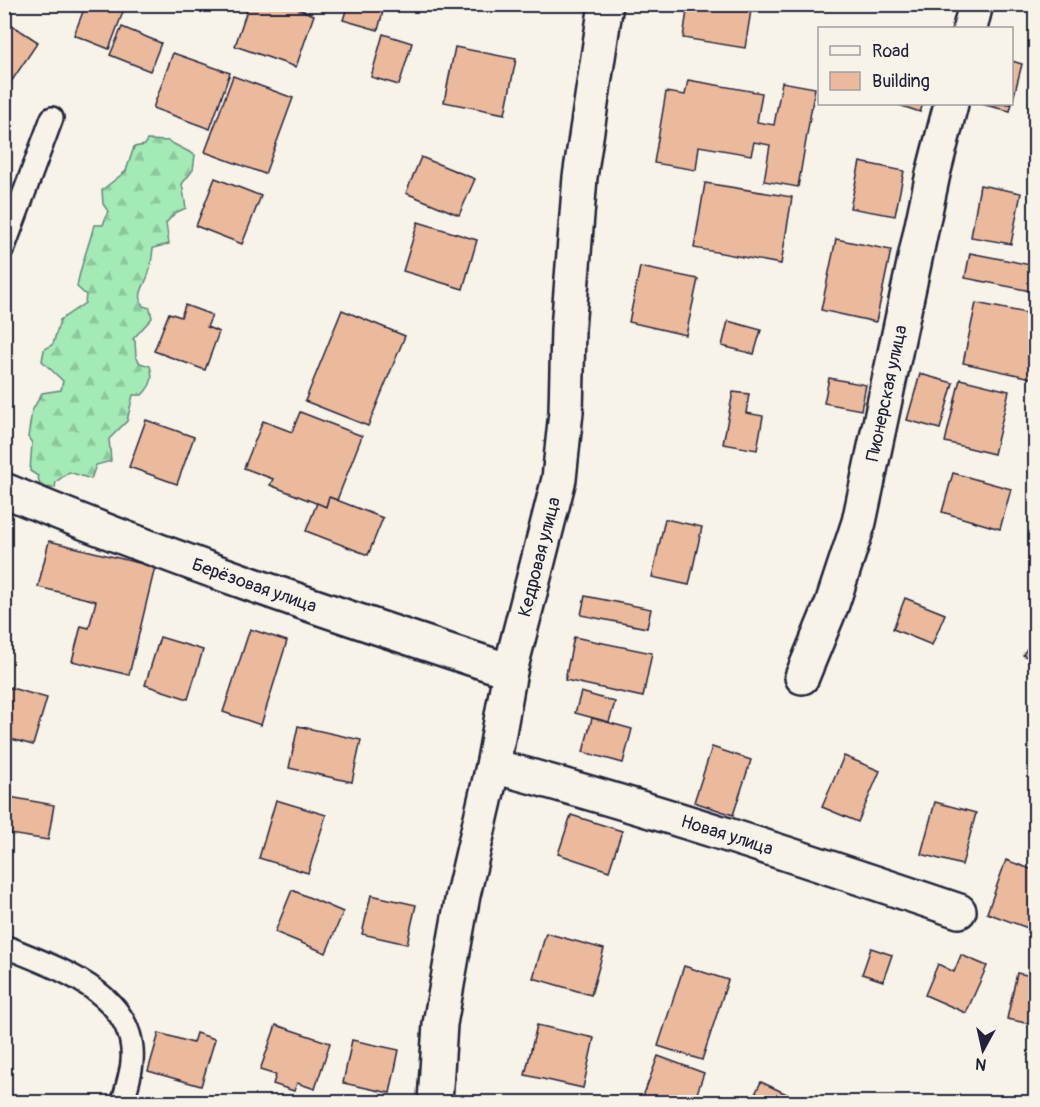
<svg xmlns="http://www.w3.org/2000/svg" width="1040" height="1107" font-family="Pangolin,sans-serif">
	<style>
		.forest { fill: url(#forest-firs); stroke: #628678; stroke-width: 1.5 }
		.building { fill: #ebba9d; stroke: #22223b; stroke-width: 1.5 }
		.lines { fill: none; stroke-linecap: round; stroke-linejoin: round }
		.lane-casing { stroke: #22223b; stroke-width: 26 }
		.street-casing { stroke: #22223b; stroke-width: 38 }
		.lane { stroke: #f7f3e8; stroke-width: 21 }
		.street { stroke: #f7f3e8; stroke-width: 33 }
		.labels { text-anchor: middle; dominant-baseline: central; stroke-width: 5; stroke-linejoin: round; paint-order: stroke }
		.street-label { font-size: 18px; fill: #22223b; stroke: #f7f3e8 }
	</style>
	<defs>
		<pattern id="forest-firs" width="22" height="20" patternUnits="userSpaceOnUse" patternTransform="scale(1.5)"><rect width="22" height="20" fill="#a3eab6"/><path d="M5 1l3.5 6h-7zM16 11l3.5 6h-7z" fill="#8cc89d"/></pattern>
	</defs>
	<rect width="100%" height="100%" fill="#f7f3e8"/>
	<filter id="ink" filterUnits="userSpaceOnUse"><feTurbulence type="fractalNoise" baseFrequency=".0167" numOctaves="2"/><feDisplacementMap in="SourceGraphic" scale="12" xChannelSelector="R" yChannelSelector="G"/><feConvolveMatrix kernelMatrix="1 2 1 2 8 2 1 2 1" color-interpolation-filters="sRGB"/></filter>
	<g filter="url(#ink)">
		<!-- forest -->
		<path class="forest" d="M147,140L168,141L195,155L193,170L182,184L186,208L175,213L166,223L169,244L153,248C152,257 151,270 147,278C143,288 137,295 143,306L150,308L152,318L133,339L135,341L136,357L140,363L150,366C154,378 151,386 142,395H133L127,421L109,439L111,461L96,465L91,479L69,472L56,482L55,488L40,487L38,476L30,471L32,443L28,437L32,411L42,393L61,390L63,381L42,361L44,350L53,344L60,320L85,303L86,295L77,287C80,266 89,246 94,225H103L108,211L103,204L102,190L126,171L134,147L145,145Z"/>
		<!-- building -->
		<g class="building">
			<polygon points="86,4 126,4 109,49 74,35"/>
			<polygon points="249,4 285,4 314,15 296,67 235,46"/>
			<polygon points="348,4 385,4 378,30 343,20"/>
			<polygon points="688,4 752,4 745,48 683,38"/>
			<polygon points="805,4 832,4 831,10"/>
			<polygon points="4,20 38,42 11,82 4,77"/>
			<polygon points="122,27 161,43 150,71 110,55"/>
			<polygon points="383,34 412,43 399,85 371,77"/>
			<polygon points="455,47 516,59 505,114 444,102"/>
			<polygon points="173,53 230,73 210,129 153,108"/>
			<polygon points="1012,61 1022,64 1010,111 981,104 1012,104"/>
			<polygon points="233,76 293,98 265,174 205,152"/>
			<polygon points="688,80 762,93 757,122 774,125 782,82 815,88 798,187 764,181 770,145 754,142 751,155 699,146 696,170 654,163 666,92 685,95"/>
			<polygon points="896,104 923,104 920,112"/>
			<polygon points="421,157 475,179 459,215 406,193"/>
			<polygon points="860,162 904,171 895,216 850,208"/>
			<polygon points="215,178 261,196 242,244 196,226"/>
			<polygon points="705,183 792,197 781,264 694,248"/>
			<polygon points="980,185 1021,193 1011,244 971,237"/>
			<polygon points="418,222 477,240 463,289 403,271"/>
			<polygon points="836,239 891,250 876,322 821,310"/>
			<polygon points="970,253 1036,266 1036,292 965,278"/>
			<polygon points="640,267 698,279 686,335 629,322"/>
			<polygon points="976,303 1036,315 1036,379 963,363"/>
			<polygon points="185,305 212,315 207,327 219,332 205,370 154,351 169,313 181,317"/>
			<polygon points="342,310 405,336 368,426 305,401"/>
			<polygon points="728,321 761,330 754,354 722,346"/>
			<polygon points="920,374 953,383 940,429 907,420"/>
			<polygon points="829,378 866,385 861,410 824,403"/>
			<polygon points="960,379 1009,391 994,454 945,442"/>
			<polygon points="733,392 749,394 746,413 763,416 757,450 723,444"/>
			<polygon points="300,412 362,436 337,500 329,497 326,507 270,485 273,479 244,468 263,421 292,432"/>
			<polygon points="146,420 194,437 177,484 129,467"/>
			<polygon points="953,473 1011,489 1000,529 942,512"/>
			<polygon points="329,497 383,518 368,555 306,531 317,503 326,507"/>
			<polygon points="665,519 702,527 689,585 652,577"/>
			<polygon points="49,541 155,567 129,675 72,661 81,626 89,628 96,601 38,587"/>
			<polygon points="585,596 651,609 647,628 581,615"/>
			<polygon points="905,598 945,614 932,645 893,629"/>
			<polygon points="250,629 287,641 261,725 223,712"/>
			<polygon points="1036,634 1036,662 1023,655"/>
			<polygon points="160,637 203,650 188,699 145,685"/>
			<polygon points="574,637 652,653 643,697 565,680"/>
			<polygon points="4,686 47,698 33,745 4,737"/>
			<polygon points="581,692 615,702 609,722 575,713"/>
			<polygon points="592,718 632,729 623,763 583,752"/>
			<polygon points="298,726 361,740 352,782 289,768"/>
			<polygon points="712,747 751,760 733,815 694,802"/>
			<polygon points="844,756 880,771 858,822 822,807"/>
			<polygon points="4,796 54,805 48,840 4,833"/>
			<polygon points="276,800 326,815 308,873 259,858"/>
			<polygon points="935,802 976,813 962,865 921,854"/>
			<polygon points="571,815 622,831 609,871 558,854"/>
			<polygon points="1006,860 1036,871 1036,931 987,913"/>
			<polygon points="292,890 343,912 326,953 275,932"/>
			<polygon points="371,895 416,905 407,944 362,934"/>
			<polygon points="546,933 604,949 591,995 533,978"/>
			<polygon points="871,948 892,955 883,981 862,974"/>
			<polygon points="961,955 987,966 966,1013 925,995 938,964 954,972"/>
			<polygon points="684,966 728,980 702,1060 658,1046"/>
			<polygon points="1017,973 1036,977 1036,1025 1007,1019"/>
			<polygon points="276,1025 330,1043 315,1089 297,1083 294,1091 273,1084 276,1075 260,1070"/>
			<polygon points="537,1025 594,1038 583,1088 525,1075"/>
			<polygon points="159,1033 193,1043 196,1033 215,1039 201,1086 148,1071"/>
			<polygon points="352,1040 399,1050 390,1093 343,1083"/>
			<polygon points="658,1056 704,1073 694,1102 641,1102"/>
			<polygon points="761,1082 793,1097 791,1102 751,1102"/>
		</g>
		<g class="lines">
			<!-- lane casing -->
			<g class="lane-casing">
				<g id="lane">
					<polyline points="4,247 52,118"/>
					<path d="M4,946C54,967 138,993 132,1062C131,1075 126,1089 123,1102"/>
				</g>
			</g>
			<!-- street casing -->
			<g class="street-casing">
				<g id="street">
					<polyline points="970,28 976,4"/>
					<path id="s1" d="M4,490C172,560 338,615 510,671"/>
					<path id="s2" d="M802,677L832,604L859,522L933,174L951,104"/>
					<path id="s3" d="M493,766C650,808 805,859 959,911"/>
					<path id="s4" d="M435,1102L440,1024L463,895L493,766L510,671L559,479L566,412L568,329L580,177L606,4"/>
				</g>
			</g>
			<!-- lane -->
			<use href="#lane" class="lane"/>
			<!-- street -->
			<use href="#street" class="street"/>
		</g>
	</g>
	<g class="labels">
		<!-- street labels -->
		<g class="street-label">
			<text stroke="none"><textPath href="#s2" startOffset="297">Пионерская улица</textPath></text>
			<text stroke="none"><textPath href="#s4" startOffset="556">Кедровая улица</textPath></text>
			<text stroke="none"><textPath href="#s1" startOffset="268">Берёзовая улица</textPath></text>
			<text stroke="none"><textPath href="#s3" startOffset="244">Новая улица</textPath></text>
		</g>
	</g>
	<!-- margin -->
	<rect width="1040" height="1107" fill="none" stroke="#f7f3e8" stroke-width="24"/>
	<rect x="12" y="12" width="1016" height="1083" fill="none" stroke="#22223b" stroke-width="2" filter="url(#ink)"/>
	<!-- legend -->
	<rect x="818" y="27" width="195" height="78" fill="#f7f3e8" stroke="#a29fa3" stroke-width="1.5"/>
	<rect x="830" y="46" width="30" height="9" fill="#f7f3e8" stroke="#a29fa3" stroke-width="1.5"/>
	<text x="872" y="57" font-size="18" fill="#22223b">Road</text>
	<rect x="830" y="72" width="30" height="18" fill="#ebba9d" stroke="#a29fa3" stroke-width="1.5"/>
	<text x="872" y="87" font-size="18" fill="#22223b">Building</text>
	<!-- north arrow -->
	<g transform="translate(983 1050) rotate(188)" stroke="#f7f3e8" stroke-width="4.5" paint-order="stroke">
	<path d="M0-4.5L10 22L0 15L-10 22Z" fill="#22223b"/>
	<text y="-9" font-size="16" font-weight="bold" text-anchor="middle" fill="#22223b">N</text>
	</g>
</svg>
